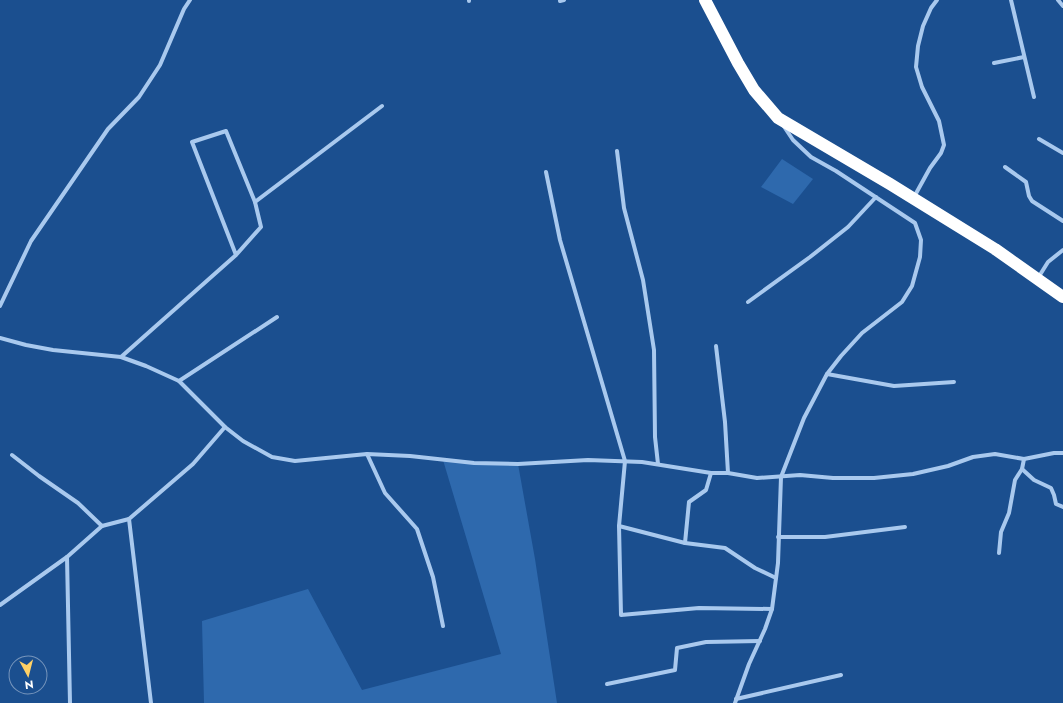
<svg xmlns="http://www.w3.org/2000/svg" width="1063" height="703" font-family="Jost,sans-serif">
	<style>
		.green { fill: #2e69ad }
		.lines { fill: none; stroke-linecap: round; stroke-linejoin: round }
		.street { stroke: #a9c9ee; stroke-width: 4 }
		.highway { stroke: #fff; stroke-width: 12 }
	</style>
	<rect width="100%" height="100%" fill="#1b4f8f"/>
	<!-- green -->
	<g class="green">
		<polygon points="782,159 813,179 793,204 761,187"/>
		<polygon points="443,460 518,464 535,559 557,703 204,703 202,621 308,589 362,690 501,654"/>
	</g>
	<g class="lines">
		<!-- street -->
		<g class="street">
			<polyline points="469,0 469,1"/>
			<polyline points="1011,0 1034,97"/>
			<polyline points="1058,0 1063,6"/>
			<polyline points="560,1 564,0"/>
			<polyline points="994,63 1024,57"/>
			<polyline points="1039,139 1063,153"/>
			<polyline points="617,151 624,208 643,280 654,350 655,437 658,464"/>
			<polyline points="1005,167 1026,182 1029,196 1032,201 1063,221"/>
			<polyline points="546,172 560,240 625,461 619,526 685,543 725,548 755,568 776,578"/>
			<polyline points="914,197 930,168 941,153 944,145 939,121 922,87 916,67 918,46 923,26 931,8 937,0"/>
			<polyline points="255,202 382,106"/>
			<polyline points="1038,278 1048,262 1063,250"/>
			<polyline points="748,302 810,257 848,227 876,197"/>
			<polyline points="0,306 31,241 108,129 139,97 160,65 184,9 190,0"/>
			<polyline points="0,338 26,345 53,350 121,357 146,366 179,381 225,427 243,441 272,457 295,461 367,454 410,456 474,463 518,464 588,460 642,462 711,473 728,473 757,478 800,475 833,478 874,478 913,474 948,466 973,457 995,454 1024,459 1054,453 1063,453"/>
			<polyline points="716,346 725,422 728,473"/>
			<polyline points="121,357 236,255 261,227 255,202 226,131 192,142 236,255"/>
			<polyline points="827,374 894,386 954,382"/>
			<polyline points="179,381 277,317"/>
			<polyline points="367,454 385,493 417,529 433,577 443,626"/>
			<polyline points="12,455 39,476 78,503 102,526"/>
			<polyline points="1022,469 1034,480 1051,488 1054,495 1056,504 1063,507"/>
			<polyline points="129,519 151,703"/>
			<polyline points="619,526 621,615 699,608 772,609"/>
			<polyline points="778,537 825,537 905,527"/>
			<polyline points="685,543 689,502 706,490 711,473"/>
			<polyline points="999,553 1001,532 1009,513 1015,480 1022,469 1024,459"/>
			<polyline points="67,557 102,526 129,519 193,464 225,427"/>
			<polyline points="0,605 67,557 70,703"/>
			<polyline points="607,684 675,670 677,648 706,642 760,641"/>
			<polyline points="736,699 841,675"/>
			<polyline points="735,703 749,664 765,629 772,609 778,563 781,477 804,418 827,374 841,356 862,333 902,302 912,286 920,257 921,240 915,223 836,171 811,157 793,140 783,125"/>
		</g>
		<!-- highway -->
		<polyline class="highway" points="705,0 738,63 754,90 778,118 890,184 995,249 1063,297"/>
	</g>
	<!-- north arrow -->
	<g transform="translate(28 675) rotate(173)"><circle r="19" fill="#1b4f8f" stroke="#7695bc"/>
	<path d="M0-3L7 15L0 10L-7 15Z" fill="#ffd166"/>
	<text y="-6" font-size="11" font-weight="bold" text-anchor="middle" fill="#ffffff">N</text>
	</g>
</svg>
